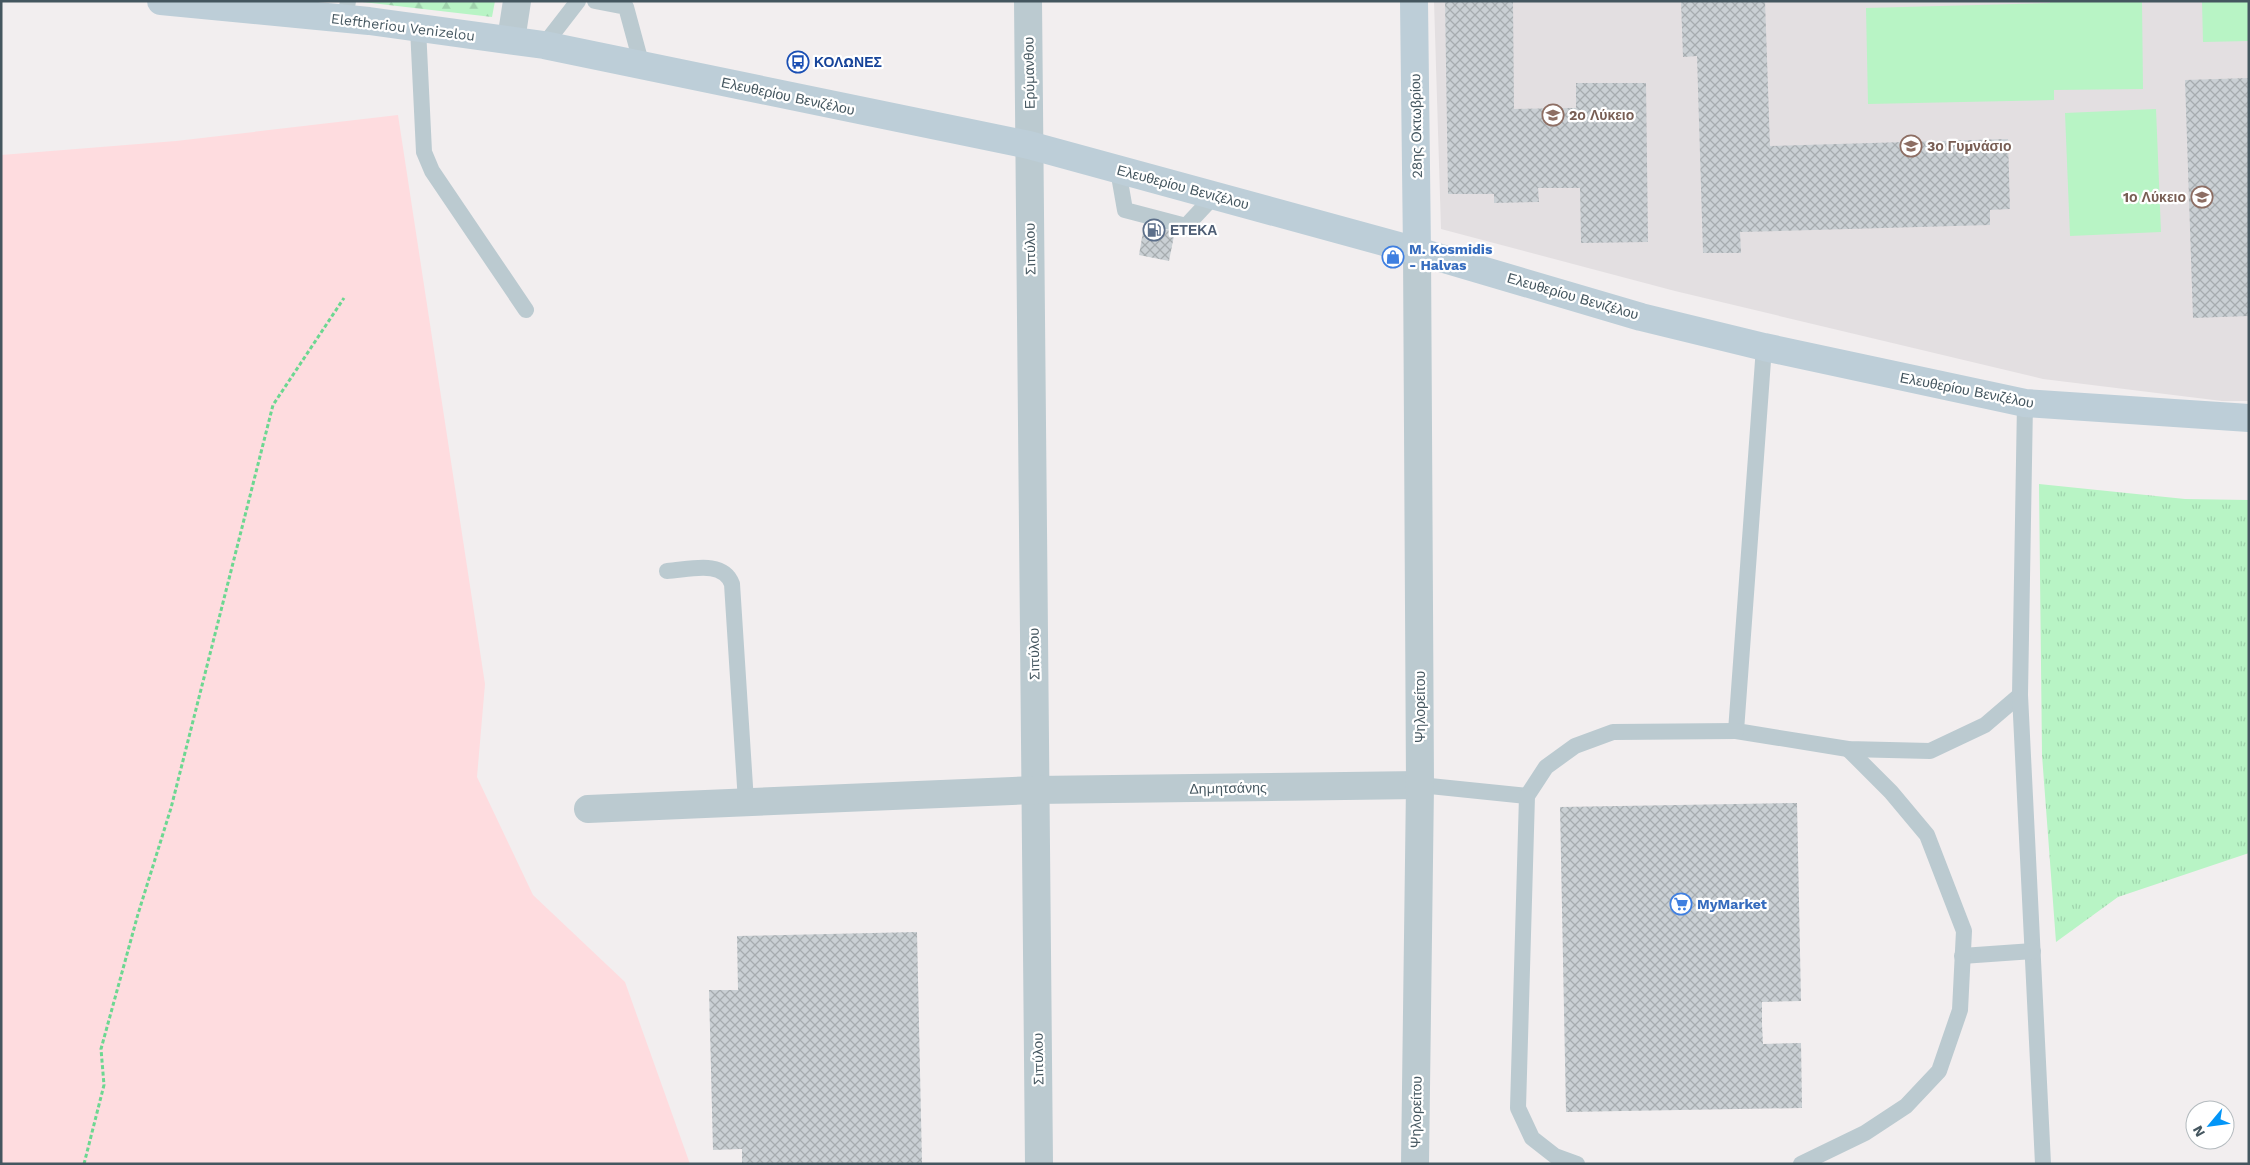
<svg xmlns="http://www.w3.org/2000/svg" width="2250" height="1165" font-family="'Work Sans',sans-serif">
	<style>
		.education { fill: #e3dfe1 }
		.medical { fill: #fedcdf }
		.grass { fill: #b8f4c5 }
		.forest { fill: url(#forest-firs) }
		.park { fill: url(#park-tufts) }
		.building { fill: url(#building-cross-hatch) }
		.lines { fill: none; stroke-linecap: round; stroke-linejoin: round }
		.path { stroke: #6cd791; stroke-width: 3; stroke-dasharray: 4 2.5; stroke-linecap: butt }
		.lane { stroke: #bbcad0; stroke-width: 16 }
		.street { stroke: #bbcad0; stroke-width: 28 }
		.secondary { stroke: #bdced8; stroke-width: 28 }
		.labels { text-anchor: middle; dominant-baseline: central; stroke-width: 4.5; stroke-linejoin: round; paint-order: stroke }
		.street-label { font-size: 14px; fill: #44565f; stroke: #fff }
		.transit-label { font-size: 14px; font-weight: bold; fill: #164399; stroke: #fff; text-anchor: start }
		.education-label { font-size: 14px; font-weight: bold; fill: #785e54; stroke: #fff; text-anchor: start }
		.service-label { font-size: 14px; font-weight: bold; fill: #4e5e75; stroke: #fff; text-anchor: start }
		.shop-label { font-size: 14px; font-weight: bold; fill: #366cbe; stroke: #fff; text-anchor: start }
	</style>
	<defs>
		<pattern id="forest-firs" width="22" height="20" patternUnits="userSpaceOnUse" patternTransform="scale(1.25)"><rect width="22" height="20" fill="#b8f4c5"/><path d="M5 1l3.5 6h-7zM16 11l3.5 6h-7z" fill="#9fd3ac"/></pattern>
		<pattern id="park-tufts" width="24" height="20" patternUnits="userSpaceOnUse" patternTransform="scale(1.25)"><rect width="24" height="20" fill="#b8f4c5"/><path d="M3 7l-1-3M5 7V3M7 7l1-3M15 17l-1-3M17 17v-4M19 17l1-3" fill="none" stroke="#9fd3ac"/></pattern>
		<pattern id="building-cross-hatch" width="8" height="8" patternUnits="userSpaceOnUse" patternTransform="scale(1.25)"><rect width="8" height="8" fill="#cad0d4"/><path d="M0 0l8 8M0 8l8-8" fill="none" stroke="#a6acaf"/></pattern>
	</defs>
	<rect width="100%" height="100%" fill="#f2eeef"/>
	<!-- education -->
	<polygon class="education" points="1434,1 2249,1 2249,401 2222,401 2043,379 1675,291 1441,229"/>
	<!-- medical -->
	<polygon class="medical" points="398,115 485,684 477,777 533,895 625,982 690,1164 1,1164 1,155 176,141"/>
	<!-- grass -->
	<g class="grass">
		<polygon points="2050,1 2142,1 2143,89 2054,90 2054,100 1868,104 1866,8 2050,3"/>
		<polygon points="2202,1 2249,1 2249,41 2203,42"/>
		<polygon points="2156,109 2161,232 2070,236 2065,113"/>
	</g>
	<!-- forest -->
	<polygon class="forest" points="354,1 495,1 492,17"/>
	<!-- park -->
	<polygon class="park" points="2039,484 2185,499 2249,500 2249,853 2118,897 2056,942 2042,755"/>
	<!-- building -->
	<g class="building">
		<polygon points="1445,1 1513,1 1514,109 1576,108 1576,83 1646,83 1648,242 1581,243 1580,188 1538,188 1539,202 1494,203 1494,194 1448,194"/>
		<polygon points="1681,1 1765,1 1770,146 2008,139 2010,209 1990,210 1990,225 1740,232 1741,253 1703,253 1697,56 1683,57"/>
		<polygon points="2249,78 2249,316 2193,318 2185,80"/>
		<polygon points="1144,226 1175,231 1169,261 1139,255"/>
		<polygon points="1797,803 1801,1001 1762,1002 1762,1025 1763,1044 1801,1043 1802,1108 1566,1112 1560,807"/>
		<polygon points="917,932 922,1164 742,1164 742,1149 713,1150 709,990 738,990 737,936"/>
	</g>
	<g class="lines">
		<!-- path -->
		<polyline class="path" points="84,1164 104,1085 101,1049 138,914 171,808 273,405 344,298"/>
		<!-- lane -->
		<g class="lane">
			<polyline points="595,1 626,7 642,66"/>
			<polyline points="345,19 348,1"/>
			<polyline points="418,28 424,152 432,171 526,310"/>
			<polyline points="544,45 578,1"/>
			<polyline points="1118,170 1125,210 1186,226 1214,196"/>
			<polyline points="1764,347 1736,731 1848,749 1930,751 1985,725 2020,695"/>
			<polyline points="2025,403 2020,695 2043,1164"/>
			<path d="M667,571C688,570 723,559 732,584L746,802"/>
			<polyline points="1420,785 1527,796"/>
			<polyline points="1962,956 2033,951"/>
			<polyline points="1577,1164 1555,1156 1532,1138 1518,1108 1527,796 1546,767 1575,746 1613,732 1736,731"/>
			<polyline points="1801,1164 1865,1133 1906,1106 1939,1071 1960,1010 1964,931 1927,835 1891,792 1848,749"/>
		</g>
		<!-- street -->
		<g class="street">
			<polyline points="1028,1 1039,1164"/>
			<polyline points="511,40 517,1"/>
			<polyline points="588,809 1035,790 1420,785"/>
			<polyline points="1415,1164 1420,785 1417,251"/>
		</g>
		<!-- secondary -->
		<g class="secondary">
			<polyline points="161,1 369,21 544,45 1029,145 1417,251 1641,317 1764,347 2025,403 2249,418"/>
			<polyline points="1414,1 1417,251"/>
		</g>
	</g>
	<!-- icons -->
	<defs>
		<g id="bus-ring" transform="scale(1.125)"><circle r="9.5" fill="#fff" stroke="#1a4fb4" stroke-width="1.5"/><path d="M-5-6H5V4H4V6H2V4H-2V6H-4V4H-5ZM-3.5-4V0h7V-4ZM-3.5 1.2v1.5H-2V1.2ZM2 1.2v1.5H3.5V1.2Z" fill="#1a4fb4"/></g>
		<g id="school-ring" transform="scale(1.125)"><circle r="9.5" fill="#fff" stroke="#8d6e63" stroke-width="1.5"/><path d="M0-5L7-2L0 1L-7-2ZM-4 1L0 2.5L4 1V4Q0 6-4 4Z" fill="#8d6e63"/></g>
		<g id="fuel-ring" transform="scale(1.125)"><circle r="9.5" fill="#fff" stroke="#5c6f8a" stroke-width="1.5"/><path d="M-5.5-6h7V0h2V4h1.3V-2.5L3-4.5l.8-.8L6-3V5H2.5V1h-1V6h-7ZM-4.2-4.7v3.2H.2V-4.7Z" fill="#5c6f8a"/></g>
		<g id="shop-ring" transform="scale(1.125)"><circle r="9.5" fill="#fff" stroke="#3f7fe0" stroke-width="1.5"/><path d="M-5-2.5h2.3a2.7 3.5 0 0 1 5.4 0H5L5.5 6h-11ZM-1.5-2.5h3a1.5 2.3 0 0 0-3 0Z" fill="#3f7fe0"/></g>
		<g id="supermarket-ring" transform="scale(1.125)"><circle r="9.5" fill="#fff" stroke="#3f7fe0" stroke-width="1.5"/><path d="M-6-5.5h2.5l.6 2H6L4.5 2H-2.5L-4.4-4H-6ZM-1.5 3.2a1.3 1.3 0 1 0 .1 0ZM3 3.2a1.3 1.3 0 1 0 .1 0Z" fill="#3f7fe0"/></g>
	</defs>
	<g fill-rule="evenodd">
		<use href="#bus-ring" x="798" y="62"/>
		<use href="#school-ring" x="1553" y="115"/>
		<use href="#school-ring" x="1911" y="146"/>
		<use href="#school-ring" x="2202" y="197"/>
		<use href="#fuel-ring" x="1154" y="230"/>
		<use href="#shop-ring" x="1393" y="257"/>
		<use href="#supermarket-ring" x="1681" y="904"/>
	</g>
	<g class="labels">
		<!-- street labels -->
		<g class="street-label">
			<text transform="translate(403 27) rotate(7)">Eleftheriou Venizelou</text>
			<text transform="translate(1029 73) rotate(-91)">Ερύμανθου</text>
			<text transform="translate(788 96) rotate(12)">Ελευθερίου Βενιζέλου</text>
			<text transform="translate(1416 126) rotate(-91)">28ης Οκτωβρίου</text>
			<text transform="translate(1183 187) rotate(15)">Ελευθερίου Βενιζέλου</text>
			<text transform="translate(1030 249) rotate(-91)">Σιπύλου</text>
			<text transform="translate(1573 296) rotate(16)">Ελευθερίου Βενιζέλου</text>
			<text transform="translate(1967 390) rotate(11)">Ελευθερίου Βενιζέλου</text>
			<text transform="translate(1034 654) rotate(-91)">Σιπύλου</text>
			<text transform="translate(1420 707) rotate(-90)">Ψηλορείτου</text>
			<text transform="translate(1228 788) rotate(-1)">Δημητσάνης</text>
			<text transform="translate(1038 1059) rotate(-91)">Σιπύλου</text>
			<text transform="translate(1416 1112) rotate(-89)">Ψηλορείτου</text>
		</g>
		<!-- transit labels -->
		<g class="transit-label">
			<text x="814" y="62">ΚΟΛΩΝΕΣ</text>
		</g>
		<!-- education labels -->
		<g class="education-label">
			<text x="1569" y="115">2ο Λύκειο</text>
			<text x="1927" y="146">3ο Γυμνάσιο</text>
			<text x="2186" y="197" text-anchor="end">1ο Λύκειο</text>
		</g>
		<!-- service labels -->
		<g class="service-label">
			<text x="1170" y="230">ΕΤΕΚΑ</text>
		</g>
		<!-- shop labels -->
		<g class="shop-label">
			<text x="1409" y="249">M. Kosmidis<tspan x="1409" dy="16">- Halvas</tspan></text>
			<text x="1697" y="904">MyMarket</text>
		</g>
	</g>
	<!-- border -->
	<rect width="2250" height="1165" fill="none" stroke="#44565f" stroke-width="5"/>
	<!-- north arrow -->
	<g transform="translate(2210 1125) rotate(241)"><circle r="24" fill="#ffffff" stroke="#b4bbbf"/>
	<path d="M0-4L9 19L0 12L-9 19Z" fill="#0395f7"/>
	<text y="-8" font-size="14" font-weight="bold" text-anchor="middle" fill="#44565f">N</text>
	</g>
</svg>
